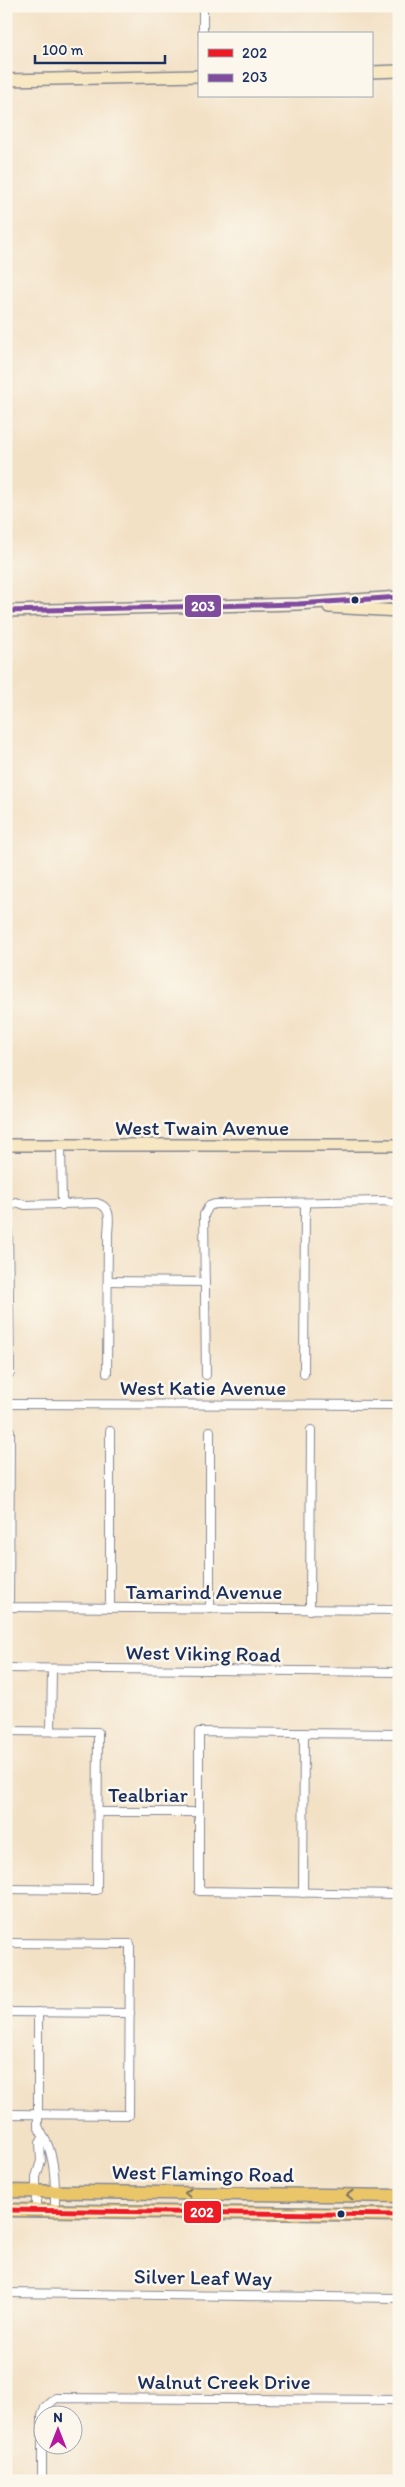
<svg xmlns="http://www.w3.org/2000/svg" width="405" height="2487" font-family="Itim,sans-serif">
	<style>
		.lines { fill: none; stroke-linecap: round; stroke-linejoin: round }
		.street-casing { stroke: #878892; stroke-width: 10 }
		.secondary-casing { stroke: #878892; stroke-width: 14 }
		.primary-casing { stroke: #878892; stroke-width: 15 }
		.street { stroke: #fff; stroke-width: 8 }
		.secondary { stroke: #f7e8c3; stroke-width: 11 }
		.primary { stroke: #eac669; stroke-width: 12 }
		.bus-1-casing { stroke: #fbf7ec; stroke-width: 9 }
		.bus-2-casing { stroke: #fbf7ec; stroke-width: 9 }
		.bus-1 { stroke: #ed1c24; stroke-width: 5 }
		.bus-2 { stroke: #804c9e; stroke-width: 5 }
		.oneway { stroke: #787363 }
		.bus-dot { fill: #1b2f5e; stroke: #fbf7ec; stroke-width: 2 }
		.labels { text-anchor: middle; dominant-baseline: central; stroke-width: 5; stroke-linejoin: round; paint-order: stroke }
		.street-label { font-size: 21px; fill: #1b2f5e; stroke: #fbf7ec }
		.line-badge { stroke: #fbf7ec; stroke-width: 2 }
		.badge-label { font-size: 14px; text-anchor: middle; font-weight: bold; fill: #fff }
	</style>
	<rect width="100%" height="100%" fill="#fbf7ec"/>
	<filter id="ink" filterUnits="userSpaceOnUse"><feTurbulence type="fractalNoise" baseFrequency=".02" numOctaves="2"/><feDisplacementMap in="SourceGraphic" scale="10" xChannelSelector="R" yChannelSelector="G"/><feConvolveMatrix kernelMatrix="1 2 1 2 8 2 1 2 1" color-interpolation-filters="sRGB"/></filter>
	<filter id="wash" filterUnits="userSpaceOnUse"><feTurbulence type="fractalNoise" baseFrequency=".0096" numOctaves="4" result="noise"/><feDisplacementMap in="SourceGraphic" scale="20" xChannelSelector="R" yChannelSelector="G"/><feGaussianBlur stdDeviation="1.12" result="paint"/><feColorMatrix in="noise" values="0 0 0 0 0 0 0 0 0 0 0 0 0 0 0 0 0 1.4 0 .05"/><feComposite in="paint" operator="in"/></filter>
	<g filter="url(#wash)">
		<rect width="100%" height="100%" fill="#f3e1c6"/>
	</g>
	<g filter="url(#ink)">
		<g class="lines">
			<!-- street casing -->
			<g class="street-casing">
				<g id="street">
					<polyline points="203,34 203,6"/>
					<polyline points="61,1146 62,1205"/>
					<path d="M6,1210L16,1202L25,1205L97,1203C112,1207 109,1220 108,1233L107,1373"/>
					<polyline points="6,1221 8,1229 10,1373"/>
					<polyline points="108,1281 205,1282"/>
					<polyline points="304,1374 305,1203"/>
					<polyline points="206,1375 204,1215 209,1206 215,1204 384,1201 399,1203"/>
					<polyline points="6,1404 399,1405"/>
					<polyline points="10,1431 9,1607 399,1610"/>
					<polyline points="110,1608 110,1431"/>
					<polyline points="210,1609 210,1431"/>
					<polyline points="310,1610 311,1430"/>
					<polyline points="6,1668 399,1672"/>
					<polyline points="6,1731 98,1732 97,1890 6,1889"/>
					<polyline points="51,1731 52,1669"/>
					<polyline points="399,1734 199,1732 199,1891 399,1894"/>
					<polyline points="98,1812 199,1812"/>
					<polyline points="303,1893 304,1733"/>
					<polyline points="6,1943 130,1944 129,2115 6,2114"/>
					<polyline points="6,2012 130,2013"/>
					<path d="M38,2012V2126C41,2133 44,2137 47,2143C56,2164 55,2189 55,2211"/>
					<polyline points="36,2210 36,2177 41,2161 40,2143 43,2138"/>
					<polyline points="6,2293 399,2298"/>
					<polyline points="42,2481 42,2416 45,2408 56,2398 399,2400"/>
				</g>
			</g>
			<!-- secondary casing -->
			<g class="secondary-casing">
				<g id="secondary">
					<polyline points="371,72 399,71"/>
					<polyline points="6,80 199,76"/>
					<polyline points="329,607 399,611"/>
					<polyline points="6,611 298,604 399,597"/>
					<polyline points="6,1145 399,1145"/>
				</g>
			</g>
			<!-- primary casing -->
			<g class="primary-casing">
				<g id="primary">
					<polyline points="6,2191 399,2196"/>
					<polyline points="6,2210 399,2215"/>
				</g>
			</g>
			<!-- street -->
			<use href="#street" class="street"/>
			<!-- secondary -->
			<use href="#secondary" class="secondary"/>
			<!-- primary -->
			<use href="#primary" class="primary"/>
			<!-- bus-1 casing -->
			<g class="bus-1-casing">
				<polyline id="bus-1" points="6,2210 399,2215"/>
			</g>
			<!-- bus-2 casing -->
			<g class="bus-2-casing">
				<polyline id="bus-2" points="6,611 298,604 399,597"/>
			</g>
			<!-- bus-1 -->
			<use href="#bus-1" class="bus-1"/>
			<!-- bus-2 -->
			<use href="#bus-2" class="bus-2"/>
		</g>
		<!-- one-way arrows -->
		<defs><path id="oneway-chevron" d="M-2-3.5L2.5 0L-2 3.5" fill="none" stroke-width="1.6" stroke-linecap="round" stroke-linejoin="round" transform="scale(1.25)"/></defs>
		<g class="oneway">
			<use href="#oneway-chevron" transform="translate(188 2193) rotate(-179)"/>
			<use href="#oneway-chevron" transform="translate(350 2195) rotate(-179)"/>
		</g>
	</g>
	<!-- markers -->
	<g class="bus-dot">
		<circle cx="355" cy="600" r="4.5"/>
		<circle cx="341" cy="2214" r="4.5"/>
	</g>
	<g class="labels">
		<!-- street labels -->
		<g class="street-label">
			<text x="202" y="1127">West Twain Avenue</text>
			<text x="203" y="1387">West Katie Avenue</text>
			<text x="204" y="1591">Tamarind Avenue</text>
			<text transform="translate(203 1653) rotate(1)">West Viking Road</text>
			<text x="148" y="1794">Tealbriar</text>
			<text transform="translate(203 2173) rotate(1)">West Flamingo Road</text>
			<text transform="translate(203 2277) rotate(1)">Silver Leaf Way</text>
			<text x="224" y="2381">Walnut Creek Drive</text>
		</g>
	</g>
	<g class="line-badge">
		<rect x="184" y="594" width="38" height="24" rx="5" fill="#804c9e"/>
		<rect x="183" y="2200" width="39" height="24" rx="5" fill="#ed1c24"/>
	</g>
	<g class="badge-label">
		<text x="203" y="611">203</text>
		<text x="202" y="2217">202</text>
	</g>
	<!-- margin -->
	<rect width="405" height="2487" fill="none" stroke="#fbf7ec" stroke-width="25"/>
	<!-- legend -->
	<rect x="198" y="32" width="175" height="65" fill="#fbf7ec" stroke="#a1a7b3"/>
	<rect x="208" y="49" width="25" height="8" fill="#ed1c24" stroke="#a1a7b3"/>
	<text x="242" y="58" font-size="15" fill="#1b2f5e">202</text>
	<rect x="208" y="74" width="25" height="8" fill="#804c9e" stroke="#a1a7b3"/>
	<text x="242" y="82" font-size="15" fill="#1b2f5e">203</text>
	<!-- north arrow -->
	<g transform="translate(58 2430)"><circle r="24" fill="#fbf7ec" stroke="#a1a7b3"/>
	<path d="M0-4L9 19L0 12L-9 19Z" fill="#b5179e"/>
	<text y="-8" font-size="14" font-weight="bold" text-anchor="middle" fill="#1b2f5e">N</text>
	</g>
	<!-- scale -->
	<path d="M35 55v8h130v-8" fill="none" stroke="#1b2f5e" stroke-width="2.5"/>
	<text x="42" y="55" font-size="15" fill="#1b2f5e" stroke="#fbf7ec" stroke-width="4" paint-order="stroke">100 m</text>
</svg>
